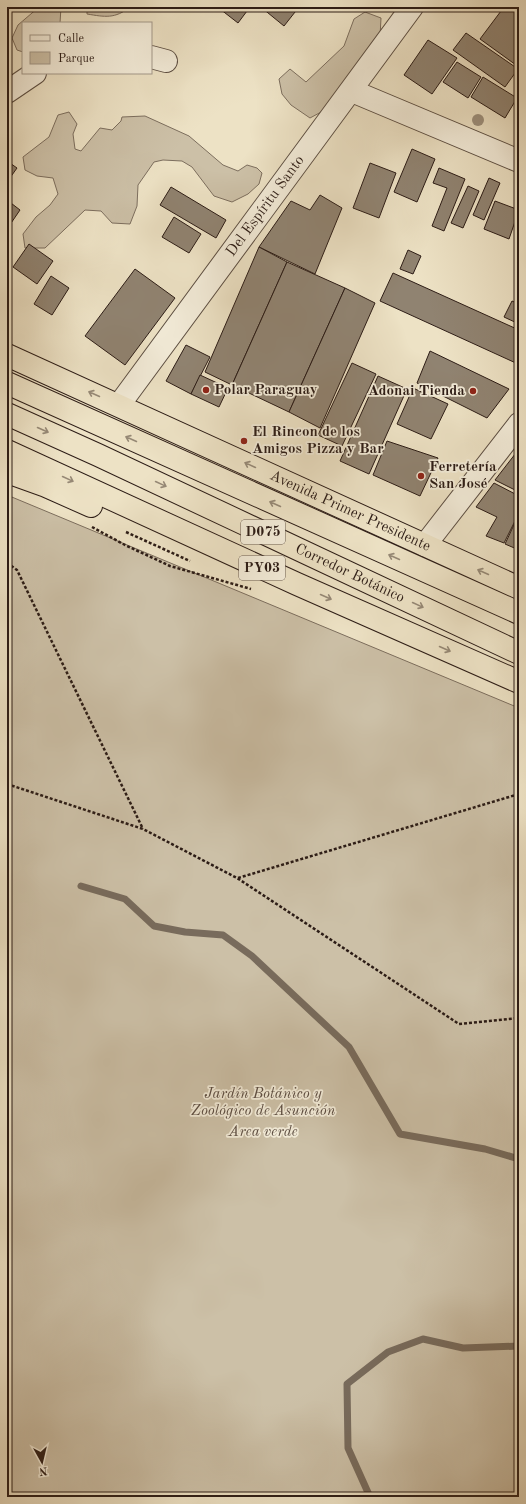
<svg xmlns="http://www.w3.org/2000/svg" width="526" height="1504" font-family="'Old Standard TT',serif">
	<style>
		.green { fill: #ccc0a7; stroke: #7c6e5e }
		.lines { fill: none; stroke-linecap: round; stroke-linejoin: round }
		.stream { stroke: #786b5c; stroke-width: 7 }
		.building { fill: #908371; stroke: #2c1c16 }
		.street-casing { stroke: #5c4e42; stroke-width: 24 }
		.highway-casing { stroke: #2c1c16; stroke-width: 24 }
		.path { stroke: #2c1c16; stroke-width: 2.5; stroke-dasharray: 3 2; stroke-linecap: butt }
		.street { stroke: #f3ecd9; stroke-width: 22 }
		.highway { stroke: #ede2c5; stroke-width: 22 }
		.tree { fill: #9d907d }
		.oneway { stroke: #968976 }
		.poi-dot { fill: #8f2418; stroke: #f3ecd9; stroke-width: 1.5 }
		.labels { text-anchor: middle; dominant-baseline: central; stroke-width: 3.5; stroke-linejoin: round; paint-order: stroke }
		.shield { fill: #f3ecd9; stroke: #685a50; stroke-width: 1 }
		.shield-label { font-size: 14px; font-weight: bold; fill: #2c1c16 }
		.street-label { font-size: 15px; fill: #2c1c16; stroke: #f3ecd9 }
		.poi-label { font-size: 15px; font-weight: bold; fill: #2c1c16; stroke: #f3ecd9; text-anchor: start }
		.park-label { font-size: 15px; font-style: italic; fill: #5c4d42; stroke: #f3ecd9 }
	</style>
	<rect width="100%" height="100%" fill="#ede2c5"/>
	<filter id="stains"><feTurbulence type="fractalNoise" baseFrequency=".005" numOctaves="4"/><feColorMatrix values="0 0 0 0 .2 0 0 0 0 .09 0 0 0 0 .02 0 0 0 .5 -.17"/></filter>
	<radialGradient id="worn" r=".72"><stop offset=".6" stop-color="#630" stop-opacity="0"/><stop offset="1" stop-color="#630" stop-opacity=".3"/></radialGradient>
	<!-- green -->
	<g class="green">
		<polygon points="39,7 61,7 60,23 23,23 23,52 17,50 12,38 18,25"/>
		<path d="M87,7H130C115,19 105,17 87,14Z"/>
		<polygon points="365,12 381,18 380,37 323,111 310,118 291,105 282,94 279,79 290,69 306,82 344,46 354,19"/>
		<polygon points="69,112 77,124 73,134 75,149 81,151 100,128 112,130 121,121 122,117 145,116 189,136 223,165 238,171 247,165 257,168 262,173 259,184 248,194 232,202 214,196 192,167 182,161 163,160 154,162 138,185 137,206 130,224 112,223 101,211 85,210 45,248 25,248 23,234 36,217 50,205 58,194 53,178 37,176 25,170 23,157 49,137 58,115"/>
		<polygon points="7,495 519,708 519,1497 7,1497"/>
	</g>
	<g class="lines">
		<!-- stream -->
		<g class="stream">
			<polyline points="81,886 125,899 154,926 185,932 223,935 252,956 349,1047 400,1134 485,1149 519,1159"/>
			<polyline points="370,1497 348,1448 347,1384 388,1352 423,1339 463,1348 519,1346"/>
		</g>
	</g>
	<!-- building -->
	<g class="building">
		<polygon points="221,7 250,7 238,23 220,9"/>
		<polygon points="263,7 299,7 284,26 262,8"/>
		<polygon points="504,7 519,7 519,62 516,65 480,39"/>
		<polygon points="466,33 518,69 505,87 453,50"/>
		<polygon points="428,40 457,58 432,94 404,75"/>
		<polygon points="457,62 481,77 468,98 443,82"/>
		<polygon points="483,77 517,98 505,118 471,97"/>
		<polygon points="412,149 435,159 417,202 394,192"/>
		<polygon points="7,161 17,168 7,182"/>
		<polygon points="370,163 396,173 379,218 353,208"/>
		<polygon points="439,168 465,179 444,231 432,226 447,188 433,183"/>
		<polygon points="489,178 500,183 484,220 473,215"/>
		<polygon points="468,186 479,191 463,228 451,223"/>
		<polygon points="171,187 226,220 216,238 160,205"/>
		<polygon points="320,195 342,208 315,274 259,247 291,201 310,210"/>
		<polygon points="7,200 20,210 7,229"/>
		<polygon points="495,201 519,210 509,239 484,229"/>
		<polygon points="174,217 201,234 189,253 162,237"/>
		<polygon points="29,244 53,261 37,284 13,267"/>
		<polygon points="259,247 287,262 232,385 205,372"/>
		<polygon points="408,250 421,256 413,274 400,269"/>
		<polygon points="287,262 345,288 289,412 232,385"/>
		<polygon points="135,269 175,298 125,365 85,336"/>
		<polygon points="393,273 519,330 518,364 380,301"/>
		<polygon points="51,276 69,288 52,315 34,304"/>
		<polygon points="345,288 375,303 320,428 289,412"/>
		<polygon points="512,301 519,304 519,324 504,317"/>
		<polygon points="186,345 210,357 191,394 166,381"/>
		<polygon points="430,351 509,389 487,418 417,383"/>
		<polygon points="352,363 376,374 342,446 318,435"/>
		<polygon points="200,375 228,388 219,407 191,394"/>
		<polygon points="378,376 407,389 369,474 340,461"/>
		<polygon points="413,388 448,404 431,439 397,424"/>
		<polygon points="387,441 438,458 420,496 373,475"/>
		<polygon points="519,449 519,492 495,480"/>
		<polygon points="494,483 519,496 519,513 504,543 486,536 497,517 476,507"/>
		<polygon points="519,514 519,550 505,544"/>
	</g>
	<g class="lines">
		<!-- street casing -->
		<g class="street-casing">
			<g id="street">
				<polyline points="151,57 166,61"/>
				<polyline points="352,91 519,161"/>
				<polyline points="7,92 35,73"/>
				<path id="s1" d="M119,405L412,7"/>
				<polyline points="425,545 519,424"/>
			</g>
		</g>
		<!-- highway casing -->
		<g class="highway-casing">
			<g id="highway">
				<path id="s2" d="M7,355L519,588"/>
				<polyline points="7,383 519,613"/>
				<path id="s3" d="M7,414L98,455L519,653"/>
				<polyline points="7,451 297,584 519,682"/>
				<polyline points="7,472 46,486 91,506"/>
			</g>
		</g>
		<!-- path -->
		<g class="path">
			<polyline points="92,527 125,545 170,566 251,589"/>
			<polyline points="126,532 190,561"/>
			<polyline points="7,563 17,570 143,829"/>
			<polyline points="7,784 143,829 237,878 459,1024 519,1018"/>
			<polyline points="238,878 519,794"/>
		</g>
		<!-- street -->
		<use href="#street" class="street"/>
		<!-- highway -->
		<use href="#highway" class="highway"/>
	</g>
	<!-- trees -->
	<circle class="tree" cx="478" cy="120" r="6"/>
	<!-- one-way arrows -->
	<defs><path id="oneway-shaft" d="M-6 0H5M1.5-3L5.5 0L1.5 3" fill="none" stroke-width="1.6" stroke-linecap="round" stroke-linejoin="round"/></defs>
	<g class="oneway">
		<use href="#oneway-shaft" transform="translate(94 394) rotate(-156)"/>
		<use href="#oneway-shaft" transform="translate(43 430) rotate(24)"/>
		<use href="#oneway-shaft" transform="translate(131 439) rotate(-156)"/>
		<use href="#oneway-shaft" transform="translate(250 465) rotate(-155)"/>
		<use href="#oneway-shaft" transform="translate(68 479) rotate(25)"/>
		<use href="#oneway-shaft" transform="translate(161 484) rotate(25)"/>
		<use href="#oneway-shaft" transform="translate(275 504) rotate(-156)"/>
		<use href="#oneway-shaft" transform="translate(394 557) rotate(-156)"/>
		<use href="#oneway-shaft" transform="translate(483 572) rotate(-156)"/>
		<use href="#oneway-shaft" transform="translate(326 597) rotate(24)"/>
		<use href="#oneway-shaft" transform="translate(418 605) rotate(25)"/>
		<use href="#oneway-shaft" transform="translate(445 649) rotate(24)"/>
	</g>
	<!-- markers -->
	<g class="poi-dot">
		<circle cx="206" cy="390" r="4"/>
		<circle cx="473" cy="391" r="4"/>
		<circle cx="244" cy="441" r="4"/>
		<circle cx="421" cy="476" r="4"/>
	</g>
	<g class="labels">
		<!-- shield labels -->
		<g class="shield">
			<rect x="241" y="520" width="44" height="24" rx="3"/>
			<rect x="239" y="556" width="46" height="24" rx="3"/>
		</g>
		<g class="shield-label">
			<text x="263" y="532">D075</text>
			<text x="262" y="568">PY03</text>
		</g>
		<!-- street labels -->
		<g class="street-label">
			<text stroke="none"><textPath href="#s1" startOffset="247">Del Espíritu Santo</textPath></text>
			<text stroke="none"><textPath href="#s2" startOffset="377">Avenida Primer Presidente</textPath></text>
			<text stroke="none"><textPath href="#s3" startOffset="378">Corredor Botánico</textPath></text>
		</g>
		<!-- poi labels -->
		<g class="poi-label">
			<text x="214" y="390">Polar Paraguay</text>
			<text x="465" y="391" text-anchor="end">Adonai Tienda</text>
			<text x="252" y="432">El Rincon de los<tspan x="252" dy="17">Amigos Pizza y Bar</tspan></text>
			<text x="429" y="467">Ferretería<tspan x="429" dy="17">San José</tspan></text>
		</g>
		<!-- park labels -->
		<g class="park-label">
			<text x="263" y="1094">Jardín Botánico y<tspan x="263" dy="17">Zoológico de Asunción</tspan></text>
			<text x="263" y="1132">Area verde</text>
		</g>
	</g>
	<!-- margin -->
	<rect width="526" height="1504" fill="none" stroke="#ede2c5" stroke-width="24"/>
	<rect x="8" y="8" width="510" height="1488" fill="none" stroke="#2c1c16" stroke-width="2"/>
	<rect x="12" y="12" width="502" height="1480" fill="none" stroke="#2c1c16"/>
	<!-- legend -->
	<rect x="22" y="22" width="130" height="52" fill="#f3ecd9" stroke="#a3998b"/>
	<rect x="30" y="35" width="20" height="6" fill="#f3ecd9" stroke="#a3998b"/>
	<text x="58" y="42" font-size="12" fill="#2c1c16">Calle</text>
	<rect x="30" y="52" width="20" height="12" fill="#ccc0a7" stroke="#a3998b"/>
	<text x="58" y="62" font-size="12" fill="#2c1c16">Parque</text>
	<!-- north arrow -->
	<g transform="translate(42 1462) rotate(172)" stroke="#f3ecd9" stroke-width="3" paint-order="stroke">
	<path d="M0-3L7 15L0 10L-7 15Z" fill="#2c1c16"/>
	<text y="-6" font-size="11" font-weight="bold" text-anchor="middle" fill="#2c1c16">N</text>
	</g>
	<rect width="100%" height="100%" filter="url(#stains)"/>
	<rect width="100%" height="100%" fill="url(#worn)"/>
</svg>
